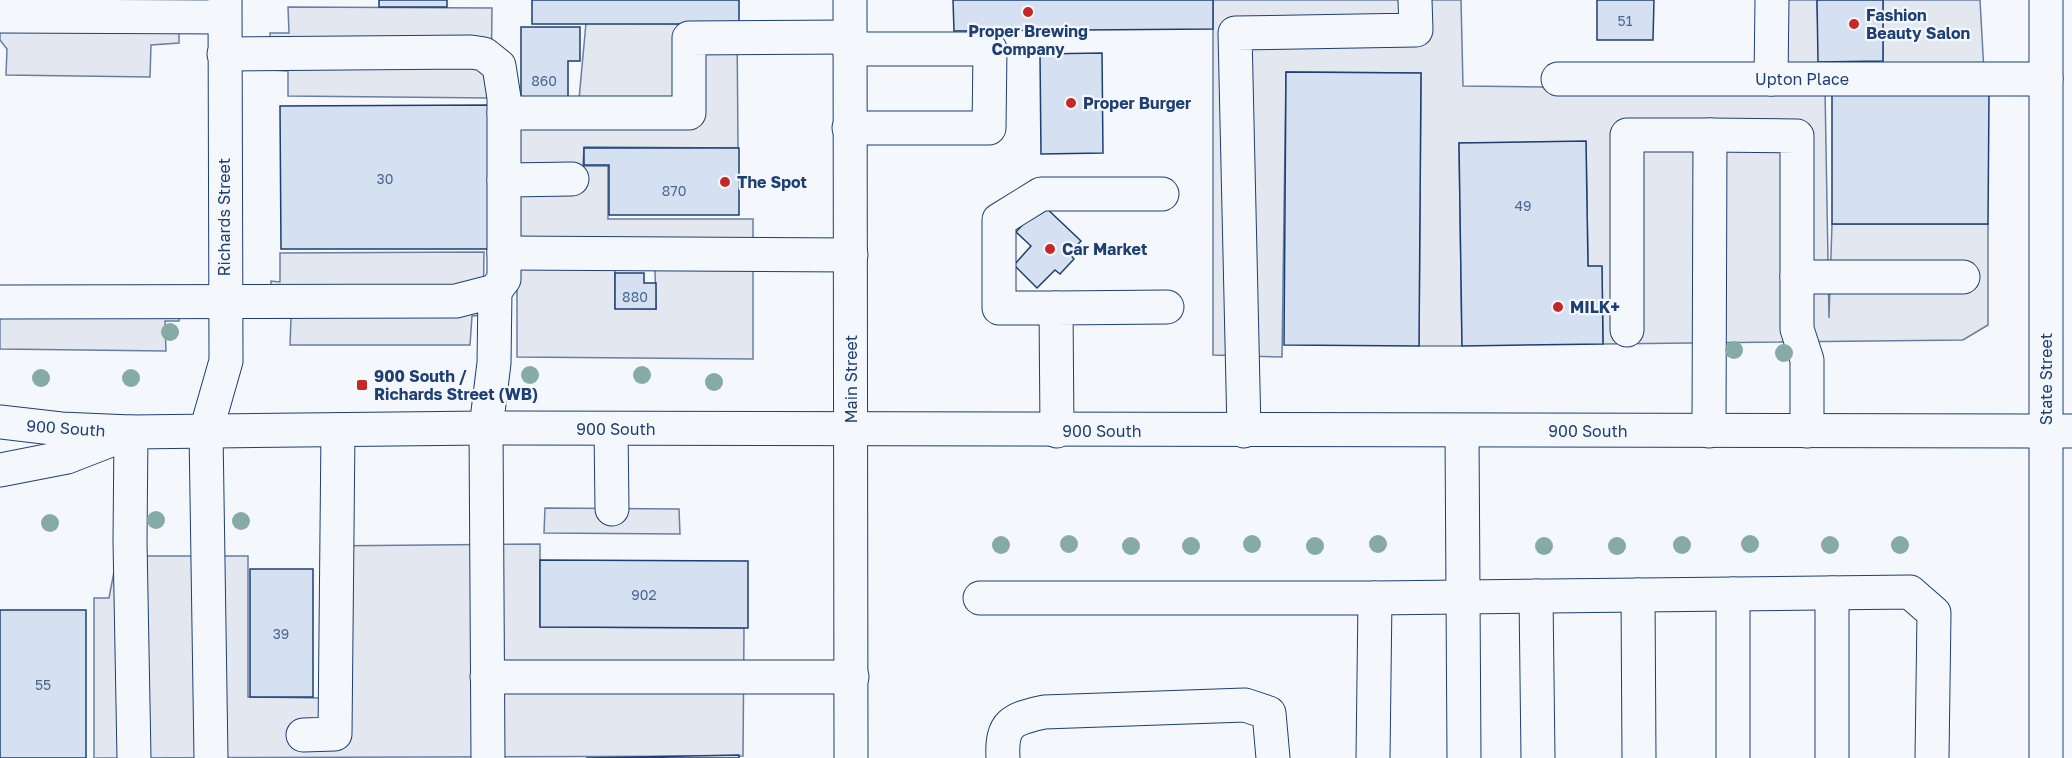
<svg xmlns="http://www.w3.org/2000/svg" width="2072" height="758" font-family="'Golos Text',sans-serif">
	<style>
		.parking { fill: #e3e8f0; stroke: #687fa3; stroke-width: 1.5; fill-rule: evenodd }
		.building { fill: #d5e0f0; stroke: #1d3f73; stroke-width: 1.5 }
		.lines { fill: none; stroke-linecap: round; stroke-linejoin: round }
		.minor-casing { stroke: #1d3f73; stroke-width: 35 }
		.major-casing { stroke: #1d3f73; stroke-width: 35 }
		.minor { stroke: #f4f7fb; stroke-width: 33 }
		.major { stroke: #f4f7fb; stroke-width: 33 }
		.tree { fill: #86aba6 }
		.poi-dot { fill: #c62828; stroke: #f4f7fb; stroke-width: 2 }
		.labels { text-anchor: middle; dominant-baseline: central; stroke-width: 4.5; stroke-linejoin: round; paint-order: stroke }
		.number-label { font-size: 14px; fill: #4b6792 }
		.poi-label { font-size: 16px; font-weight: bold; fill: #1d3f73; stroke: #f4f7fb; text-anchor: start }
		.street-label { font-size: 16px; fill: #1d3f73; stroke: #f4f7fb }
	</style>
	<rect width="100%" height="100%" fill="#f4f7fb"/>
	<!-- parking -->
	<g class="parking">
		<polygon points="0,0 179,4 179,43 151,45 150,77 6,75 7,49 0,40"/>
		<polygon points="1213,0 1461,0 1463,86 1764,90 1764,0 1817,0 1819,62 1883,61 1883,0 1980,0 1985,90 1825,90 1829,318 1832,224 1988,224 1988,325 1963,340 1603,344 1602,267 1588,266 1586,142 1459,143 1462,346 1419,346 1421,73 1286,72 1282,357 1213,355"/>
		<polygon points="288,7 492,8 491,98 288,96 288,71 271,70 270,33 289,33"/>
		<path d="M586,23L737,24L738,148L584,147L583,166H608V219H753V359L517,357V99H579ZM615,269L655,270L656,309L615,308Z"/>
		<polygon points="484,252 483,315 472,316 470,345 290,345 291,318 271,318 271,281 280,282 280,253"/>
		<polygon points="179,286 179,321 165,321 166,351 0,349 0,287"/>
		<polygon points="545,508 679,509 680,534 544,533"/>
		<polygon points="540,544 540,627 744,628 743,756 94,758 94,598 109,598 117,556 248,556 248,697 321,698 321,546"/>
	</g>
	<!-- building -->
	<g class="building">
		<rect x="379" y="0" width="68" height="7"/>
		<rect x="532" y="0" width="207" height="24"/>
		<polygon points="953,0 1213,0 1213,29 954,31"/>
		<polygon points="1597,0 1654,0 1653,40 1597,40"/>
		<polygon points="1817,0 1883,0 1883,61 1818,62"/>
		<polygon points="521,27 580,27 580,61 568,61 568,99 521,99"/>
		<polygon points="1102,53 1103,153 1041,154 1040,54"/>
		<polygon points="1286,72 1421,73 1419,346 1284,345"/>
		<polygon points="1832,95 1989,95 1988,224 1832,224"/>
		<polygon points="489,105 489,249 281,249 280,106"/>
		<polygon points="1586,141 1588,266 1602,266 1603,344 1462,346 1459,143"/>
		<polygon points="584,148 739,148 739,215 609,215 609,165 584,165"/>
		<polygon points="1042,204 1081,241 1069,253 1074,259 1060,274 1055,270 1037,288 1014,265 1031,246 1016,232"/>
		<polygon points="615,273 644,273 644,283 656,283 656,309 615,309"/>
		<polygon points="540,560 748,561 748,628 540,627"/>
		<rect x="250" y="569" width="63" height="128"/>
		<rect x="0" y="610" width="86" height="148"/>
		<polygon points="739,755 739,758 586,758"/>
	</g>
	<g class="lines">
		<!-- minor casing -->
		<g class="minor-casing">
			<g id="minor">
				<polyline points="850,0 851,758"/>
				<polyline points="0,16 224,17"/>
				<polyline points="1558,79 2046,79"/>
				<polyline points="1771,79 1772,0"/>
				<polyline points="504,113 689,113 689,38 849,37"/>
				<polyline points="849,128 989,128 990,49 849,49"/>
				<polyline points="1710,135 1797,136 1797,329 1807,360 1807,431"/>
				<polyline points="504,180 572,179"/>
				<polyline points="504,253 851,255"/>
				<polyline points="1797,277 1963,277"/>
				<polyline points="0,302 456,301 495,291 504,279 504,98 499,66 484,54 471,52 224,54"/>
				<polyline points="1056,308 999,308 999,220 1041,194 1162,194"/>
				<polyline points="1627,330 1627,135 1710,135 1709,431"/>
				<polyline points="0,422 61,429 131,432 486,428 2072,431"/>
				<polyline points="611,429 612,509"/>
				<polyline points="1057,431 1056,308 1167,307"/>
				<polyline points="1244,431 1235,33 1416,30 1415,0"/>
				<polyline points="1462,431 1464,758"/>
				<polyline points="131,432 130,541 134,758"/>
				<polyline points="0,470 67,457 121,436"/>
				<polyline points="1832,593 1832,758"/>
				<polyline points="1733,594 1733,758"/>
				<polyline points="1638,595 1639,758"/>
				<polyline points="1536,596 1538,758"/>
				<polyline points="980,598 1375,598 1910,592 1934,613 1932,758"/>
				<polyline points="487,677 852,677"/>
				<polyline points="303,735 335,734 338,430"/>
				<polyline points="211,758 206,431 226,361 225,0"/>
				<polyline points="488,758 486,428 494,363 495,291"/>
				<path d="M1003,758C1001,722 1013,719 1044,712L1245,705L1269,713L1273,758"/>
				<polyline points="1373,758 1375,598"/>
			</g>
		</g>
		<!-- major casing -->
		<g class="major-casing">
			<polyline id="major" points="2046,0 2046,758"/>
		</g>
		<!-- minor -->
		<use href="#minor" class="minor"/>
		<!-- major -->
		<use href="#major" class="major"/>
	</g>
	<!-- trees -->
	<g class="tree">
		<circle cx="170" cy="332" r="9"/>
		<circle cx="1734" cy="350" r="9"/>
		<circle cx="1784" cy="353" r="9"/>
		<circle cx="530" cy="375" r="9"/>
		<circle cx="642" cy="375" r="9"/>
		<circle cx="41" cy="378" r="9"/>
		<circle cx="131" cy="378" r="9"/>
		<circle cx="714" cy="382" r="9"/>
		<circle cx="156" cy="520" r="9"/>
		<circle cx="241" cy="521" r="9"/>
		<circle cx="50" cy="523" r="9"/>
		<circle cx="1069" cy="544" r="9"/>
		<circle cx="1252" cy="544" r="9"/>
		<circle cx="1378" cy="544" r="9"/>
		<circle cx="1750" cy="544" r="9"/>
		<circle cx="1001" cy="545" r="9"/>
		<circle cx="1682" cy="545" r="9"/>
		<circle cx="1830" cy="545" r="9"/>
		<circle cx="1900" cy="545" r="9"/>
		<circle cx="1131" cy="546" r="9"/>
		<circle cx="1191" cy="546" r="9"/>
		<circle cx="1315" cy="546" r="9"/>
		<circle cx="1544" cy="546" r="9"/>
		<circle cx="1617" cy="546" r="9"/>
	</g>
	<!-- markers -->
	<g class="poi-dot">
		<circle cx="1028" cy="12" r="6"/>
		<circle cx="1854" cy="24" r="6"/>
		<circle cx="1071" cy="103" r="6"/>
		<circle cx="725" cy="182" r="6"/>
		<circle cx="1050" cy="249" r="6"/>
		<circle cx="1558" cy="307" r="6"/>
		<rect x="356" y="379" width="12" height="12" rx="3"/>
	</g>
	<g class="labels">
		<!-- number labels -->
		<g class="number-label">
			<text x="1625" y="20">51</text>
			<text x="544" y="80">860</text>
			<text x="385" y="178">30</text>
			<text x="674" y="190">870</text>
			<text x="1523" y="205">49</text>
			<text x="635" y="296">880</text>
			<text x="644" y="594">902</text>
			<text x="281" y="633">39</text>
			<text x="43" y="684">55</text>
		</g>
		<!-- poi labels -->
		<g class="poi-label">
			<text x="1866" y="15">Fashion<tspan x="1866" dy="18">Beauty Salon</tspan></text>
			<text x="1028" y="31" text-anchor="middle">Proper Brewing<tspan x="1028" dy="18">Company</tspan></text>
			<text x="1083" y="103">Proper Burger</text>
			<text x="737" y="182">The Spot</text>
			<text x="1062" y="249">Car Market</text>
			<text x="1570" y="307">MILK+</text>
			<text x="374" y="376">900 South /<tspan x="374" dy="18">Richards Street (WB)</tspan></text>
		</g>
		<!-- street labels -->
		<g class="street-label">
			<text x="1802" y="79">Upton Place</text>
			<text transform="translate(224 217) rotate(-90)">Richards Street</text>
			<text transform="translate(851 379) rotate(-90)">Main Street</text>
			<text transform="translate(2046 379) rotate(-90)">State Street</text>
			<text transform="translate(66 428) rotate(4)">900 South</text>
			<text x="616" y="429">900 South</text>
			<text x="1102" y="431">900 South</text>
			<text x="1588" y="431">900 South</text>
		</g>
	</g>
</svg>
